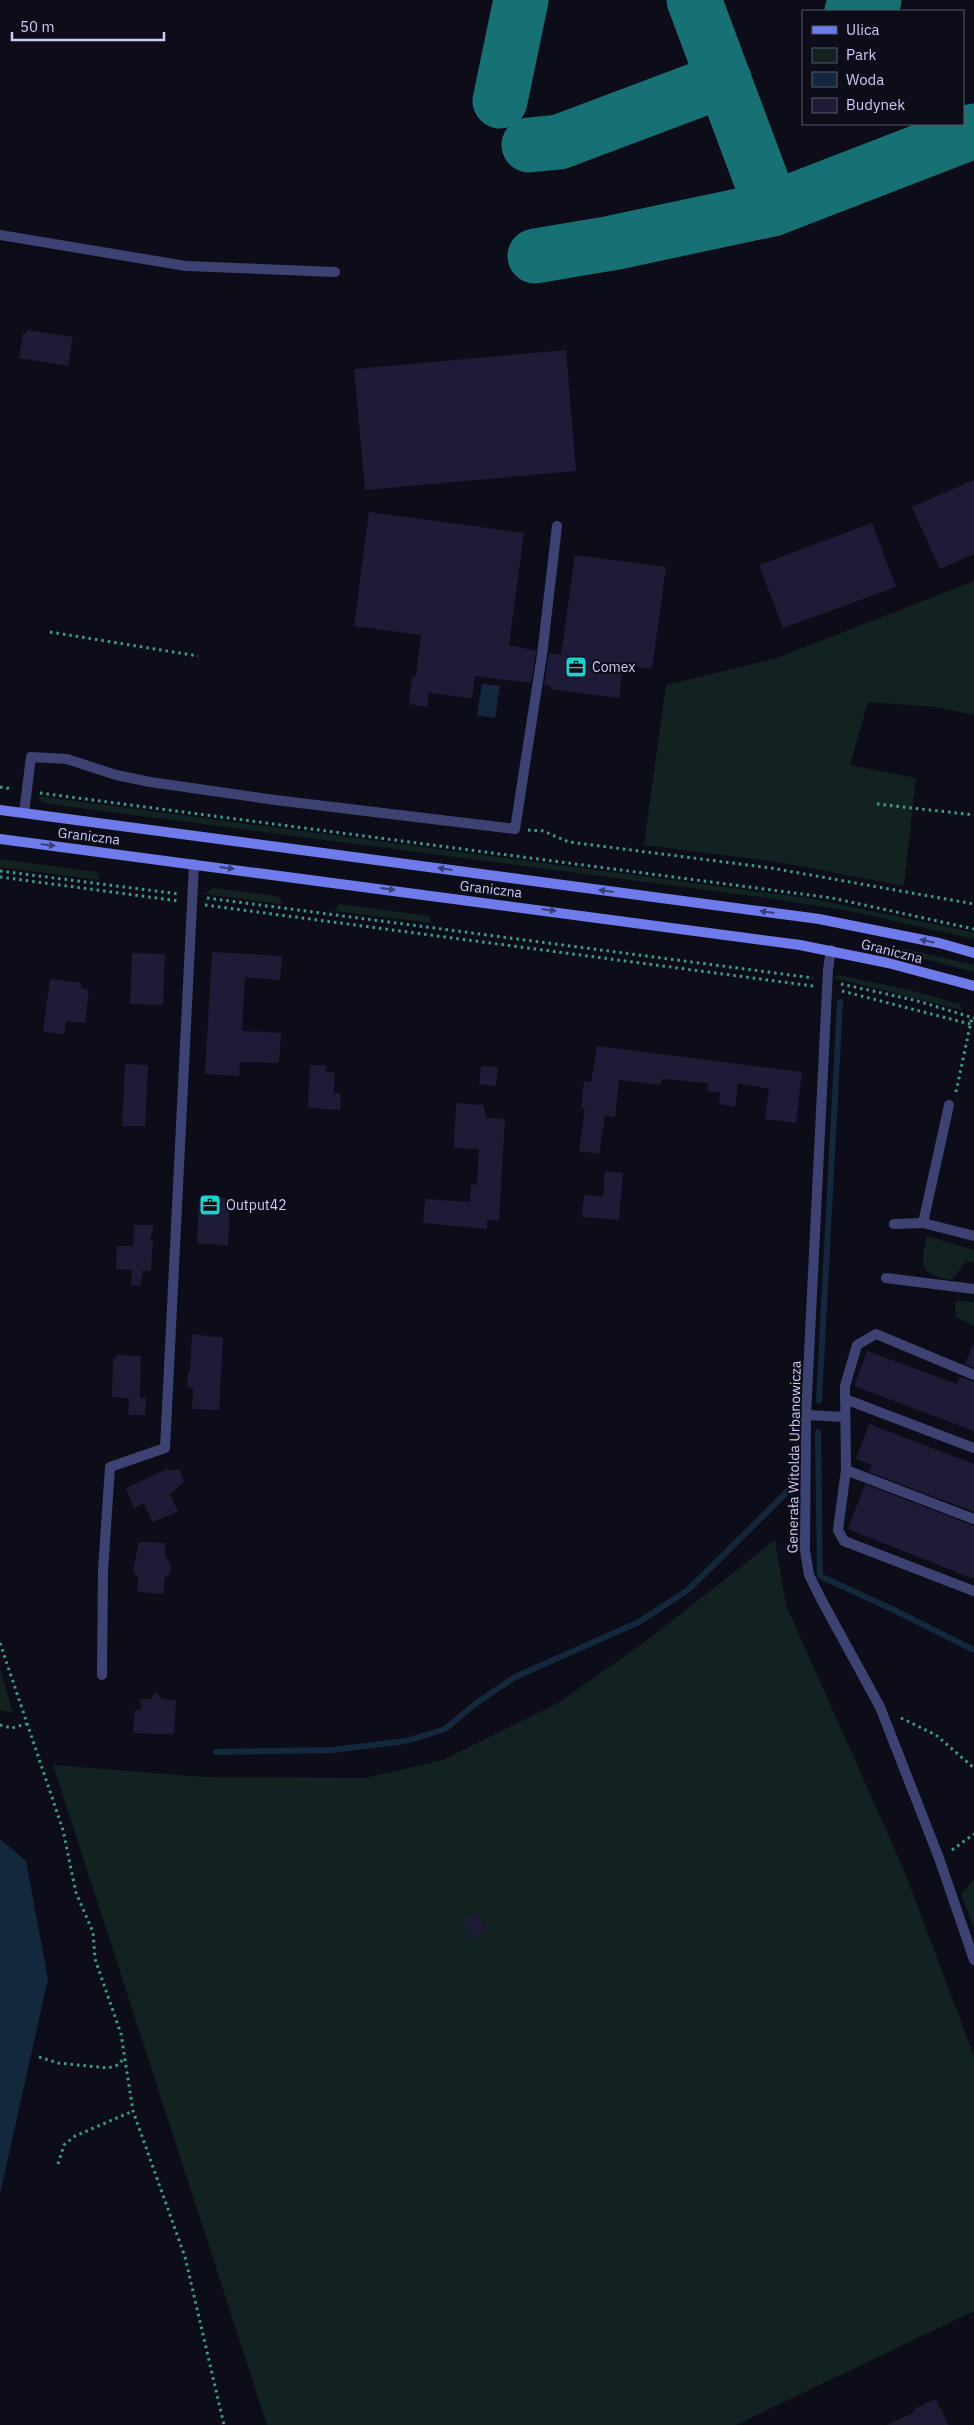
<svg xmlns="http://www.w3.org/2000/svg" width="974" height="2425" font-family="'IBM Plex Sans',sans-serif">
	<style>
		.green { fill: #112220 }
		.water { fill: #13283c }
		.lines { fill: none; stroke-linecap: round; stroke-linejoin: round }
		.stream { stroke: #13283c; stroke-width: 6 }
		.taxiway { stroke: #167074; stroke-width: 55 }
		.building { fill: #1e1b37 }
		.path { stroke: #3c9c8b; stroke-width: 3; stroke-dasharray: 2.5 4; stroke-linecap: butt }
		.service { stroke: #3e4272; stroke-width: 10 }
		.minor { stroke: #3e4272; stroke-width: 10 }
		.secondary { stroke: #707beb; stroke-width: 10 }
		.oneway { fill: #3a3e77 }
		.labels { text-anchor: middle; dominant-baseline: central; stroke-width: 4; stroke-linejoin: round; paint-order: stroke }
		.poi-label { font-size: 14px; fill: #ccccf8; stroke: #0d0d19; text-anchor: start }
		.street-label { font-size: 14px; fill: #ccccf8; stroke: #0d0d19 }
	</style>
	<rect width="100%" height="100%" fill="#0d0d19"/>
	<!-- green -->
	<g class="green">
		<polygon points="974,581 974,715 936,707 868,702 850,765 916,778 904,886 778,862 644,845 666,685 777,658"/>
		<polygon points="38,796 808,898 959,929 974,933 974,939 845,910 767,898 49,804 41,801"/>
		<polygon points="0,859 97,872 100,877 99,880 0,867"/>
		<polygon points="213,888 278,896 282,902 281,904 204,894"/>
		<polygon points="339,904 429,916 432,923 334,911"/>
		<polygon points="902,948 974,965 974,972 901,953"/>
		<polygon points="838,975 910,990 960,1004 962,1010 834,978"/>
		<path d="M927,1236L974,1250V1262L966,1261L952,1280C918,1274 920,1266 927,1236Z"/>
		<polygon points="955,1301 974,1302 974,1326 956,1317"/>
		<polygon points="775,1540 786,1605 904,1870 974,2056 974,2311 736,2425 267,2425 53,1765 204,1777 365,1778 443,1760 558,1703 650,1638"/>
		<polygon points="0,1668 13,1713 0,1710"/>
		<polygon points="974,1879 974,1929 961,1894"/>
	</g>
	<!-- water -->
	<g class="water">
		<polygon points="482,684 500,686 495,718 477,715"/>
		<polygon points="0,1839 26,1861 48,1979 0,2194"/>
	</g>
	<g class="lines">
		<!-- stream -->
		<g class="stream">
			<polyline points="819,1400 840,1002"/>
			<polyline points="818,1432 820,1576 892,1609 974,1650"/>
			<polyline points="216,1752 333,1750 406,1741 445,1729 475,1704 515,1677 639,1622 688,1590 795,1484"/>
		</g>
		<!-- taxiway -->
		<g class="taxiway">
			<polyline points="694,0 772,209"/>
			<polyline points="852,11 874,0"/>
			<polyline points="500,101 521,0"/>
			<polyline points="529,145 559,142 724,80"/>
			<polyline points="535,256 612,243 772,209 974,131"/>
		</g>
	</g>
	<!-- building -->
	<g class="building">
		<polygon points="27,330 73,337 68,366 19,358 23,333 26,334"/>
		<polygon points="566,350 576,471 365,490 354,369"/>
		<polygon points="974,480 974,554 940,569 912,507"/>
		<polygon points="369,512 524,533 509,645 536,651 531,683 475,676 472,698 429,693 427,707 409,704 412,676 416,676 421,635 354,626"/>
		<polygon points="872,523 896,587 783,628 759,565"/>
		<polygon points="575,555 666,567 652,669 623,665 619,698 550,689 551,686 544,685 549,653 561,655"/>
		<polygon points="212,952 282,956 280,980 245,977 242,1031 281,1033 279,1063 240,1062 239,1076 205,1074"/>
		<polygon points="132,953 165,954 163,1005 130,1004"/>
		<polygon points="50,979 81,983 81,988 89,990 85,1023 66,1021 64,1034 43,1032"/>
		<polygon points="597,1046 802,1072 796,1123 765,1119 769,1089 738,1083 735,1107 719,1104 720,1093 707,1091 708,1083 662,1079 661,1085 619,1080 615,1117 605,1116 599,1154 579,1151 585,1109 581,1108 584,1081 591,1082"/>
		<polygon points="125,1064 148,1065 145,1126 122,1126"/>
		<polygon points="310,1065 326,1066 326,1072 335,1072 334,1093 341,1094 340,1110 308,1108"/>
		<polygon points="481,1066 498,1067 496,1086 479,1084"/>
		<polygon points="456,1103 483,1105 487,1118 505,1119 499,1221 487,1220 487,1229 423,1223 425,1199 470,1202 471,1184 477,1185 479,1149 454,1148"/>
		<polygon points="605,1171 623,1173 619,1220 582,1217 584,1195 603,1196"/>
		<polygon points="212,1195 225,1198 230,1203 228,1246 197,1243 199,1200"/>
		<polygon points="134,1225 154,1225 150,1240 153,1240 151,1271 143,1270 140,1286 131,1285 132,1270 116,1269 117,1246 133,1246"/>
		<polygon points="192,1334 223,1338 219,1410 192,1409 193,1389 187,1387 188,1371 190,1372"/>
		<polygon points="974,1343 974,1368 965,1364"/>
		<polygon points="867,1351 957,1384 960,1377 974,1382 974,1431 854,1386"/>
		<polygon points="118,1355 141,1356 140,1398 146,1398 145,1415 128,1415 129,1398 112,1397 113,1360"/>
		<polygon points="869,1424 974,1464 974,1512 869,1472 872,1465 856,1459"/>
		<polygon points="167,1469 169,1471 179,1469 184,1482 170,1494 178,1512 152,1522 144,1503 134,1508 126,1488"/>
		<polygon points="865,1484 974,1526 974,1579 848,1529"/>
		<polygon points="139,1542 165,1543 165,1556 171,1565 171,1572 164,1579 164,1594 137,1592 138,1577 133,1571"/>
		<polygon points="156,1692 162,1699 176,1700 174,1734 133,1733 135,1710 141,1710 140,1699 151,1699"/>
		<polygon points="477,1913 486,1932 472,1939 463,1920"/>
		<polygon points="936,2399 949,2425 887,2425 915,2412 914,2409"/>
	</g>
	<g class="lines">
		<!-- path -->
		<g class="path">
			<polyline points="50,632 198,656"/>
			<polyline points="0,787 12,789"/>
			<polyline points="40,793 832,898 974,929"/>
			<polyline points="877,804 974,815"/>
			<polyline points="528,830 543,831 569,842 771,868 974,904"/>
			<polyline points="0,871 179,894"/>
			<polyline points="0,877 179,901"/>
			<polyline points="207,898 813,978"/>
			<polyline points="205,905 813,986"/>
			<polyline points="841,984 914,1000 974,1018"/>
			<polyline points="842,991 974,1025"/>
			<polyline points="956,1092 972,1017"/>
			<polyline points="0,1643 63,1830 76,1893 93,1932 95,1959 121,2034 133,2111 185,2257 224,2425"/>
			<polyline points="901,1718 936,1735 974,1768"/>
			<polyline points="0,1725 12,1728 26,1724"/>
			<polyline points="952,1850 974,1834"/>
			<polyline points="39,2057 58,2063 108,2068 118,2065 124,2058"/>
			<polyline points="58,2164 64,2145 75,2136 133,2111"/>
		</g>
		<!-- service -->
		<g class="service">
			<polyline points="0,235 186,266 335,272"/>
			<polyline points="24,813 31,757 67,759 116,775 150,782 275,800 515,829 542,655 557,526"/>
			<polyline points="923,1223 949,1105"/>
			<polyline points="894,1224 923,1223 974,1236"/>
			<polyline points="886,1278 974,1289"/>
			<polyline points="974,1375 876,1334 857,1345 845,1386 846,1470 838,1530 844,1541 974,1591"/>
			<polyline points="845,1399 974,1448"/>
			<polyline points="806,1415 845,1417"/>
			<polyline points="846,1470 974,1519"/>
		</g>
		<!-- minor -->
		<g class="minor">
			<polyline points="831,950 828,970 806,1415 805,1550 809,1575 821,1599 880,1707 939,1858 974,1960"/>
			<polyline points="102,1675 103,1571 110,1467 165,1448 194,864"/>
		</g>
		<!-- secondary -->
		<g class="secondary">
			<polyline points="0,810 819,919 939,943 974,953"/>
			<polyline points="0,839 800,945 888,963 974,986"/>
		</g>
	</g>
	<!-- one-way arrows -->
	<defs><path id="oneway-solid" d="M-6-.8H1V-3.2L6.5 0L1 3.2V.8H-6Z" transform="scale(1.25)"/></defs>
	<g class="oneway">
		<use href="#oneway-solid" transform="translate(48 845) rotate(7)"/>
		<use href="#oneway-solid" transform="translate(227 868) rotate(7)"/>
		<use href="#oneway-solid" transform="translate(445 869) rotate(-172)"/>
		<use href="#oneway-solid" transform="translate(388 889) rotate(7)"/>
		<use href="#oneway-solid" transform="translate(606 891) rotate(-172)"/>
		<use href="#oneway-solid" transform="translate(549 910) rotate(7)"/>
		<use href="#oneway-solid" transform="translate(767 912) rotate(-172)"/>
		<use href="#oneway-solid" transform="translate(927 941) rotate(-168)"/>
	</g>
	<!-- icons -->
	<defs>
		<g id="office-square" transform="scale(1.125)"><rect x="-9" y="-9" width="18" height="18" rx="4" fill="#1ed2d0" stroke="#0d0d19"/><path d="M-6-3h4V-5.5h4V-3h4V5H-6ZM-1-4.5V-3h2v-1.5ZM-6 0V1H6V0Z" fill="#111"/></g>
	</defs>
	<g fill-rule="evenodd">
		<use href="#office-square" x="576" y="667"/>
		<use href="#office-square" x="210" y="1205"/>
	</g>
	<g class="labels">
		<!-- poi labels -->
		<g class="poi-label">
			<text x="592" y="667">Comex</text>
			<text x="226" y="1205">Output42</text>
		</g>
		<!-- street labels -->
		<g class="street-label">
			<text transform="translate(89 836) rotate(7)">Graniczna</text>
			<text transform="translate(491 889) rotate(7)">Graniczna</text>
			<text transform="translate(892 951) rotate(14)">Graniczna</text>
			<text transform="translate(794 1457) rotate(-89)">Generała Witolda Urbanowicza</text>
		</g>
	</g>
	<!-- legend -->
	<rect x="802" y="10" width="162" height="115" fill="#0d0d19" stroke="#595972"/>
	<rect x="812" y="26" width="25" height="8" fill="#707beb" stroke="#595972"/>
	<text x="846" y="35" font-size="15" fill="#ccccf8">Ulica</text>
	<rect x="812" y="48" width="25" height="15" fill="#112220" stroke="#595972"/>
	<text x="846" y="60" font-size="15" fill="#ccccf8">Park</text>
	<rect x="812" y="72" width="25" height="15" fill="#13283c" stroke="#595972"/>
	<text x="846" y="85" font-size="15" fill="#ccccf8">Woda</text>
	<rect x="812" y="98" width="25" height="15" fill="#1e1b37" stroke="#595972"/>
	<text x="846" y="110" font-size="15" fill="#ccccf8">Budynek</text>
	<!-- scale -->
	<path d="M12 32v8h152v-8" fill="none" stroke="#ccccf8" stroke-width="2.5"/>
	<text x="20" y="32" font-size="15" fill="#ccccf8" stroke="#0d0d19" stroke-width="4" paint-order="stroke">50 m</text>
</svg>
